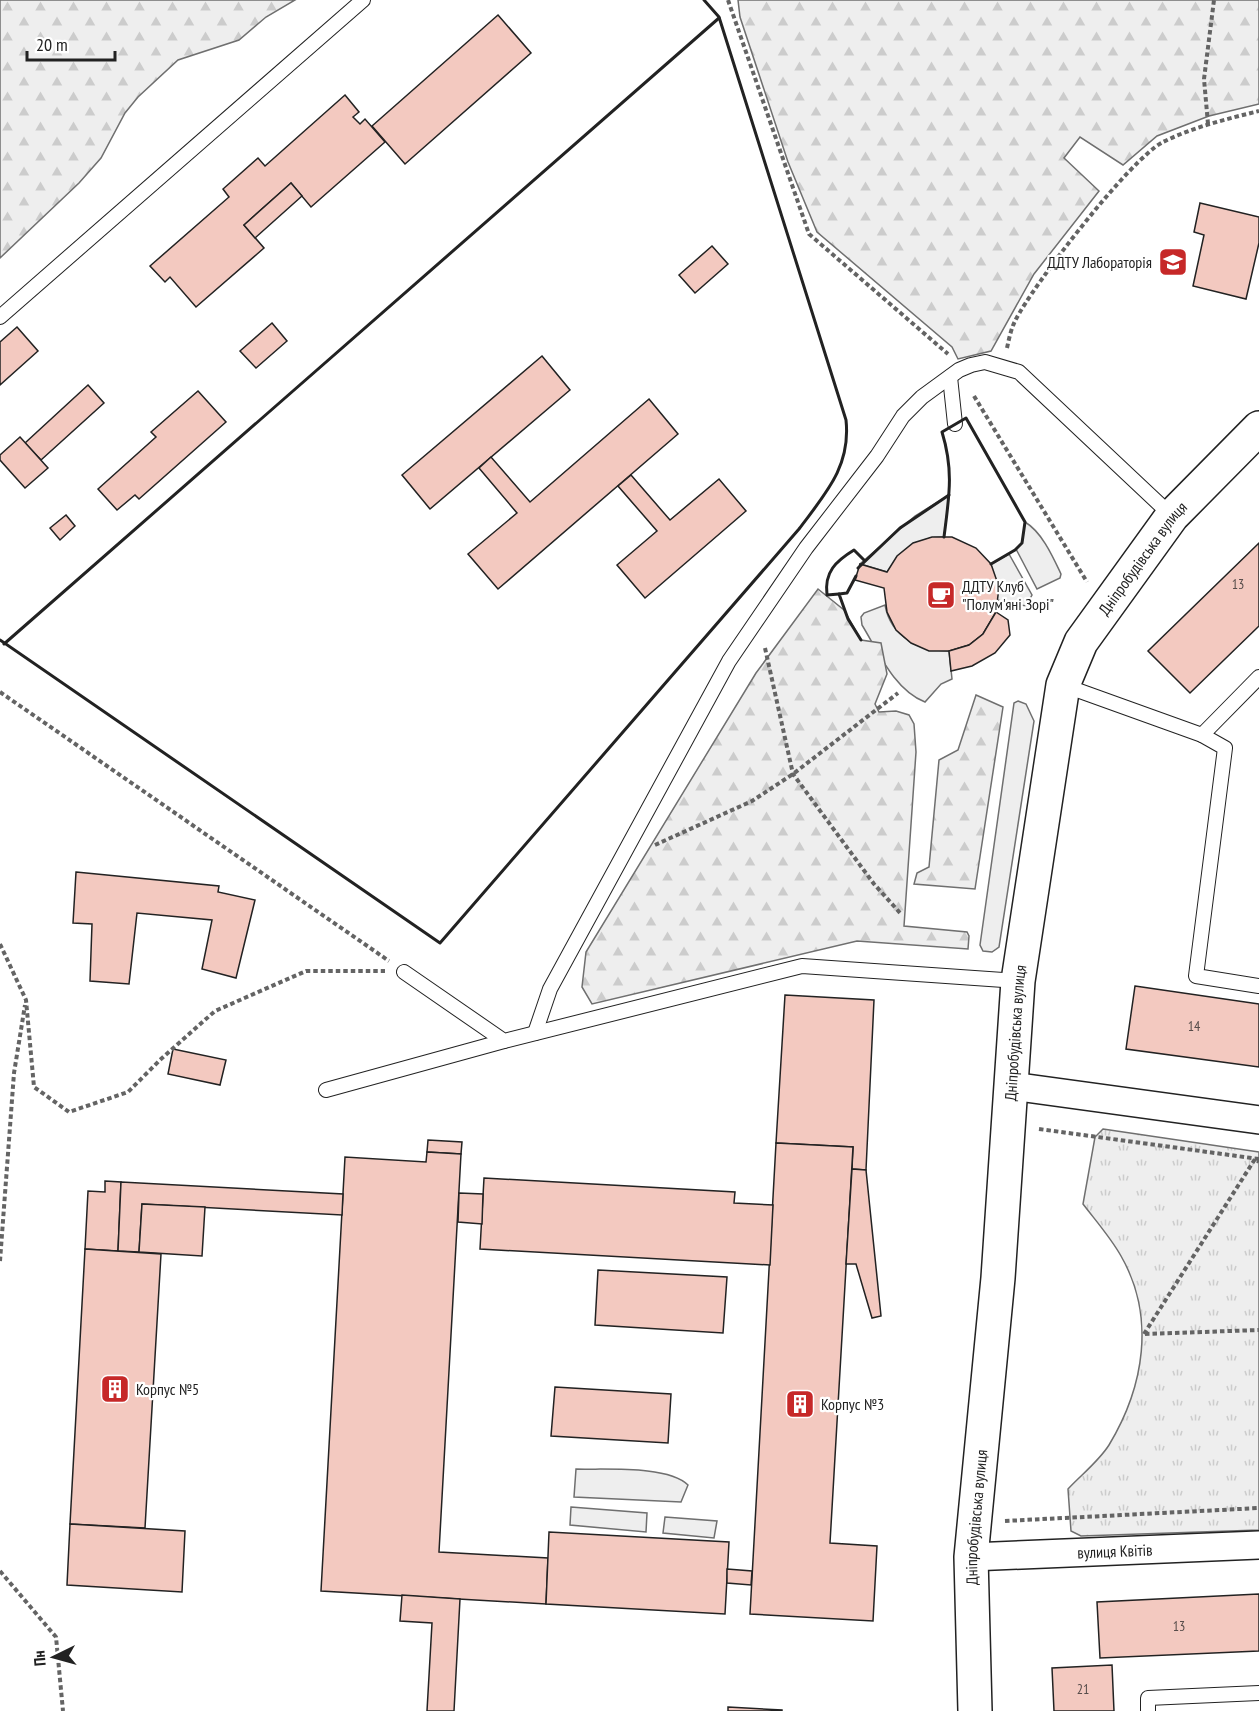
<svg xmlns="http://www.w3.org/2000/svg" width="1259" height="1711" font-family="'PT Sans Narrow',sans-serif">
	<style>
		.grass { fill: #eee; stroke: #6f6f6f; stroke-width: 1.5 }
		.forest { fill: url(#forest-firs); stroke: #6f6f6f; stroke-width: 1.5 }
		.park { fill: url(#park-tufts); stroke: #6f6f6f; stroke-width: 1.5 }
		.building { fill: #f3c9c0; stroke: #222; stroke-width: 1.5 }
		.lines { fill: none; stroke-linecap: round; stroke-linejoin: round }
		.service-casing { stroke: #222; stroke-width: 16 }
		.minor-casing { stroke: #222; stroke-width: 30 }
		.tertiary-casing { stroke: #222; stroke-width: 36 }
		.path { stroke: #646464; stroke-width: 4; stroke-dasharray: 4.5 3; stroke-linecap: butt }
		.service { stroke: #fff; stroke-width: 14 }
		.minor { stroke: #fff; stroke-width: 27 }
		.tertiary { stroke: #fff; stroke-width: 33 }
		.wall { stroke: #222; stroke-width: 3 }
		.labels { text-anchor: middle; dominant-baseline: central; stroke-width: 4.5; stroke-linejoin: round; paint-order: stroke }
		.number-label { font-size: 14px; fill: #564c4a }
		.poi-label { font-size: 16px; fill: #222; stroke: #fff; text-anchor: start }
		.street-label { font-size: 16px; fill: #222; stroke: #fff }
	</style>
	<defs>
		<pattern id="forest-firs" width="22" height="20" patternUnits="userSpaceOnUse" patternTransform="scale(1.5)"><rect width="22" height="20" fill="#eee"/><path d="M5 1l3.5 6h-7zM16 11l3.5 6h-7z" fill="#ccc"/></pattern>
		<pattern id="park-tufts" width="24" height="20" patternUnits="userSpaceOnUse" patternTransform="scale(1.5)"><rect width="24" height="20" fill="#eee"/><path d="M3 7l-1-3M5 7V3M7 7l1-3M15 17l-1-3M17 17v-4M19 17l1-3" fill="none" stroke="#ccc"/></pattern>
	</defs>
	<rect width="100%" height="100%" fill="#fff"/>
	<!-- grass -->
	<g class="grass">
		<path d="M949,495L944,537C916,536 905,553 887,572L860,564L915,516Z"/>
		<path d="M1025,522C1042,532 1053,557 1061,574L1060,578L1037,589L1016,549L1022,543Z"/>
		<polygon points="1009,554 1032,595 1026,606 997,600 991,564"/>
		<path d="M885,605C891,638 920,650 949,651L952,679L941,684L925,702C894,690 878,651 862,625L861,617L864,613Z"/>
		<polygon points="1018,701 1026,704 1034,721 999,947 992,952 983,951 980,945 1014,703"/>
		<path d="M576,1469C604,1470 668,1465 688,1485L681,1502L574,1497Z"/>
		<polygon points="571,1507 647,1513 646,1532 570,1525"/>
		<polygon points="665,1517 717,1521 714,1538 663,1533"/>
	</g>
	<!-- forest -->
	<g class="forest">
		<polygon points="0,0 295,0 266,17 239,40 178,60 138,97 125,113 101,158 79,183 0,258"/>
		<polygon points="738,0 1259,0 1259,104 1209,116 1157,136 1123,165 1080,137 1064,158 1099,191 1034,274 991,351 958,359 952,347 817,232 788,162 740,17"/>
		<polygon points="818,589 844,610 861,640 881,643 887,674 875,704 879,712 896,711 909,715 914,724 916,752 904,926 967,932 969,936 968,949 857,941 592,1004 582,987 586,952 756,673"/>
		<polygon points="976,695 1003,707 975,889 914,884 917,873 929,867 939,760 958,750"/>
	</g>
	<!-- park -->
	<path class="park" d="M1103,1129L1259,1152V1530L1081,1536L1071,1531L1068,1489C1081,1475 1099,1461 1109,1445C1144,1387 1156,1317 1121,1256C1111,1238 1096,1221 1083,1204L1095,1137Z"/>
	<!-- building -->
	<g class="building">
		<polygon points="498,15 531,53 405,164 372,126"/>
		<polygon points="345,95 359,112 353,117 360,124 365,119 385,142 311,207 291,183 244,225 264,248 196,307 170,277 165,282 150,266 229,197 223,189 258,158 265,166"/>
		<polygon points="291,183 302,196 255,238 244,225"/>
		<polygon points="1200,203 1259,217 1259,243 1246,299 1193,286 1204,235 1194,232"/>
		<polygon points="712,246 728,264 695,293 679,275"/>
		<polygon points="272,323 287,341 256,368 240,351"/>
		<polygon points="17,327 38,351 0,385 0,342"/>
		<polygon points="542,356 570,390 430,509 402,475"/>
		<polygon points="88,385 104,403 41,460 25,443"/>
		<polygon points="198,391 226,422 139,499 135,495 117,510 98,489 156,437 151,432"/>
		<polygon points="649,399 678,434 498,589 468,554 517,513 479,468 491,457 530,502"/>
		<polygon points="20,437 48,468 25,488 0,460 0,455"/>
		<polygon points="631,475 670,520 719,479 746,511 645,598 617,565 657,531 618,486"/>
		<polygon points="66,515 75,526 60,540 50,528"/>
		<polygon points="932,537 952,537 976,548 991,564 999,587 996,612 983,634 969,645 949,651 929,651 911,643 896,630 887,612 884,588 855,580 860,564 887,572 897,556 913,543"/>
		<polygon points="1259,543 1259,626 1190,693 1148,651"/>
		<polygon points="996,612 1008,620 1010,635 995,653 972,666 951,671 949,651 969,645 983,634"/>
		<polygon points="76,872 219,886 218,892 255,900 236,978 202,969 212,920 137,913 129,984 90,981 92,924 73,923"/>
		<polygon points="1135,986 1259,1004 1259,1067 1126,1049"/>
		<polygon points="785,995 874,1000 866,1170 852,1169 853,1147 776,1143"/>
		<polygon points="173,1049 226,1060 220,1085 168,1074"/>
		<polygon points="428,1140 462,1142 461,1154 427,1152"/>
		<polygon points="776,1143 853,1147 830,1543 877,1546 873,1621 750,1614"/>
		<polygon points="427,1152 461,1154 439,1552 548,1558 546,1604 321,1591 345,1157 426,1162"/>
		<polygon points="852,1169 866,1170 881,1316 872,1318 856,1264 846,1264"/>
		<polygon points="484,1178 735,1192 734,1203 773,1205 770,1265 480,1249"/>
		<polygon points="105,1181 121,1182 118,1251 85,1249 88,1191 105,1192"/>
		<polygon points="121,1182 343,1194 342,1215 142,1204 139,1252 118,1251"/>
		<polygon points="459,1193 483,1194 482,1224 458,1222"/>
		<polygon points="142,1204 205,1207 202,1256 139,1252"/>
		<polygon points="85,1249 161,1254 145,1528 70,1524"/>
		<polygon points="598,1270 727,1277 723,1333 595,1325"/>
		<polygon points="555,1387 671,1394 668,1443 551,1436"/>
		<polygon points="70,1524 185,1531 182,1592 67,1585"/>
		<polygon points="549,1532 729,1542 725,1614 546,1604"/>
		<polygon points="727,1569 752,1571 751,1585 727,1583"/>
		<polygon points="1259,1594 1259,1651 1100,1658 1097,1602"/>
		<polygon points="402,1595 460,1599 454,1711 427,1711 432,1623 400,1621"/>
		<polygon points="1112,1665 1114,1711 1054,1711 1052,1668"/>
		<polygon points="728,1707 782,1710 782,1711 728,1711"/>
	</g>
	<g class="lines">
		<!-- service casing -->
		<g class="service-casing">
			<g id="service">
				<polyline points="0,317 363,0"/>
				<polyline points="950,377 955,424"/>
				<polyline points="1063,685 1202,735 1259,677"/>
				<polyline points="1202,735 1225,748 1196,976 1259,986"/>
				<polyline points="404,972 504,1041 802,966 1018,981"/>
				<polyline points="535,1033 550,989 729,661 806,548 877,456 903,416 922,397 959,370 971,365 985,362 1019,372 1172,516"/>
				<polyline points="326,1090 504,1041"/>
				<polyline points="1148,1711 1148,1698 1259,1693"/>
			</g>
		</g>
		<!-- minor casing -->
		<g class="minor-casing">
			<g id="minor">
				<polyline points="1012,1086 1259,1120"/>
				<path id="s1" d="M971,1557L1259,1545"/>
			</g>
		</g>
		<!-- tertiary casing -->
		<g class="tertiary-casing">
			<g id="tertiary">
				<path id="s2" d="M975,1711L971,1557L998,1278L1018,981L1063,685L1081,642L1172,516L1259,428"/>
			</g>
		</g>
		<!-- path -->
		<g class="path">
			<polyline points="728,0 809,234 948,354"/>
			<polyline points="1208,124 1204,79 1214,0"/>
			<path d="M1007,348C1009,339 1011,329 1015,321C1033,285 1130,159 1163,142C1193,127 1227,119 1259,111"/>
			<polyline points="974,396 1087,582"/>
			<polyline points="765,648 793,774 874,884 901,914"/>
			<polyline points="0,692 389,961"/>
			<polyline points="655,845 752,801 793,774 898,693"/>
			<polyline points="0,944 26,1000 34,1087 69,1112 128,1092 161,1059 215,1011 306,971 385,971"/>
			<polyline points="1039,1129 1259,1159"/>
			<polyline points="0,1261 14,1073 25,1005"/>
			<polyline points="1144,1334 1255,1159 1259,1162"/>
			<polyline points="1145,1334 1259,1330"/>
			<polyline points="1005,1521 1259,1508"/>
			<polyline points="0,1571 56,1637 63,1711"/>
		</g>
		<!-- service -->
		<use href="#service" class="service"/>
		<!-- minor -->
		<use href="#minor" class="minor"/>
		<!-- tertiary -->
		<use href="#tertiary" class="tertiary"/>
		<!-- wall -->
		<g class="wall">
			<path d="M944,537C949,497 954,471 942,432L966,418L1025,522L1022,543L1015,550L991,564"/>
			<polyline points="858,568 900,528 949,495"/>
			<polyline points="856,576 847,593 839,594 848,619 861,640"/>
			<path d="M839,594L827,595C824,572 836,561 854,550L864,560"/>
			<path d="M0,640L440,943L799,529C825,494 851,467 846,420L719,17L704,0"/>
			<polyline points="4,644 719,18"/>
		</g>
	</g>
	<!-- icons -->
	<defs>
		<g id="university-square" transform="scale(1.5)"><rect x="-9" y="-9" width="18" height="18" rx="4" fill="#c62828" stroke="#fff"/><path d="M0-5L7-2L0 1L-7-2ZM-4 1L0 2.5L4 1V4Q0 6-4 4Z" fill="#fff"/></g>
		<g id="cafe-square" transform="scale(1.5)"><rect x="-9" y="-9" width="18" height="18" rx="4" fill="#c62828" stroke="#fff"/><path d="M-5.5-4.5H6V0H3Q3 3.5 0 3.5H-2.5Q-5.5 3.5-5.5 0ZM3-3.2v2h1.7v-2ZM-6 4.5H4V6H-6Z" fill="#fff"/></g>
		<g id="building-square" transform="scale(1.5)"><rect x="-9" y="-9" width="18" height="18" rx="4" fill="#c62828" stroke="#fff"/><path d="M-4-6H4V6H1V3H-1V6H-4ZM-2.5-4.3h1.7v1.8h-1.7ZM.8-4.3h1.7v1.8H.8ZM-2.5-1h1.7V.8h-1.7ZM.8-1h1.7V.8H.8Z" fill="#fff"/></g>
	</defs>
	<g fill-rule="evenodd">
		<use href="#university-square" x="1173" y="262"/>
		<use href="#cafe-square" x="941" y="595"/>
		<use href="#building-square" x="115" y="1389"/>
		<use href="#building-square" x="800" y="1404"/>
	</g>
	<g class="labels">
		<!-- number labels -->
		<g class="number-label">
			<text x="1238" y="584">13</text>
			<text x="1194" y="1026">14</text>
			<text x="1179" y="1626">13</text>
			<text x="1083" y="1689">21</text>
		</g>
		<!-- poi labels -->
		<g class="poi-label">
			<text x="1152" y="262" text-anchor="end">ДДТУ Лабораторія</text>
			<text x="962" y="586">ДДТУ Клуб<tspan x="962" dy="18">"Полум'яні Зорі"</tspan></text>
			<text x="136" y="1389">Корпус №5</text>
			<text x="821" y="1404">Корпус №3</text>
		</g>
		<!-- street labels -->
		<g class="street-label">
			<text stroke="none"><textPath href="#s2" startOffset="1182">Дніпробудівська вулиця</textPath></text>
			<text stroke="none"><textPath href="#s2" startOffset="680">Дніпробудівська вулиця</textPath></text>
			<text stroke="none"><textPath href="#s2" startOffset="194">Дніпробудівська вулиця</textPath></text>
			<text stroke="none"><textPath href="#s1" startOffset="144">вулиця Квітів</textPath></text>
		</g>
	</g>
	<!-- north arrow -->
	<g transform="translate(54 1657) rotate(265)" stroke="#ffffff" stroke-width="4.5" paint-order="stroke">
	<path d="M0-4.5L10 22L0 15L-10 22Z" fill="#222222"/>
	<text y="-9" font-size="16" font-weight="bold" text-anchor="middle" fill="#222222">Пн</text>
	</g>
	<!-- scale -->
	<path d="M27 51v9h88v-9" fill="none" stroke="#222222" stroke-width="3"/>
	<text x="36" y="51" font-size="18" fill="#222222" stroke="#ffffff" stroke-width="4.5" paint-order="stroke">20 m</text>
</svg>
